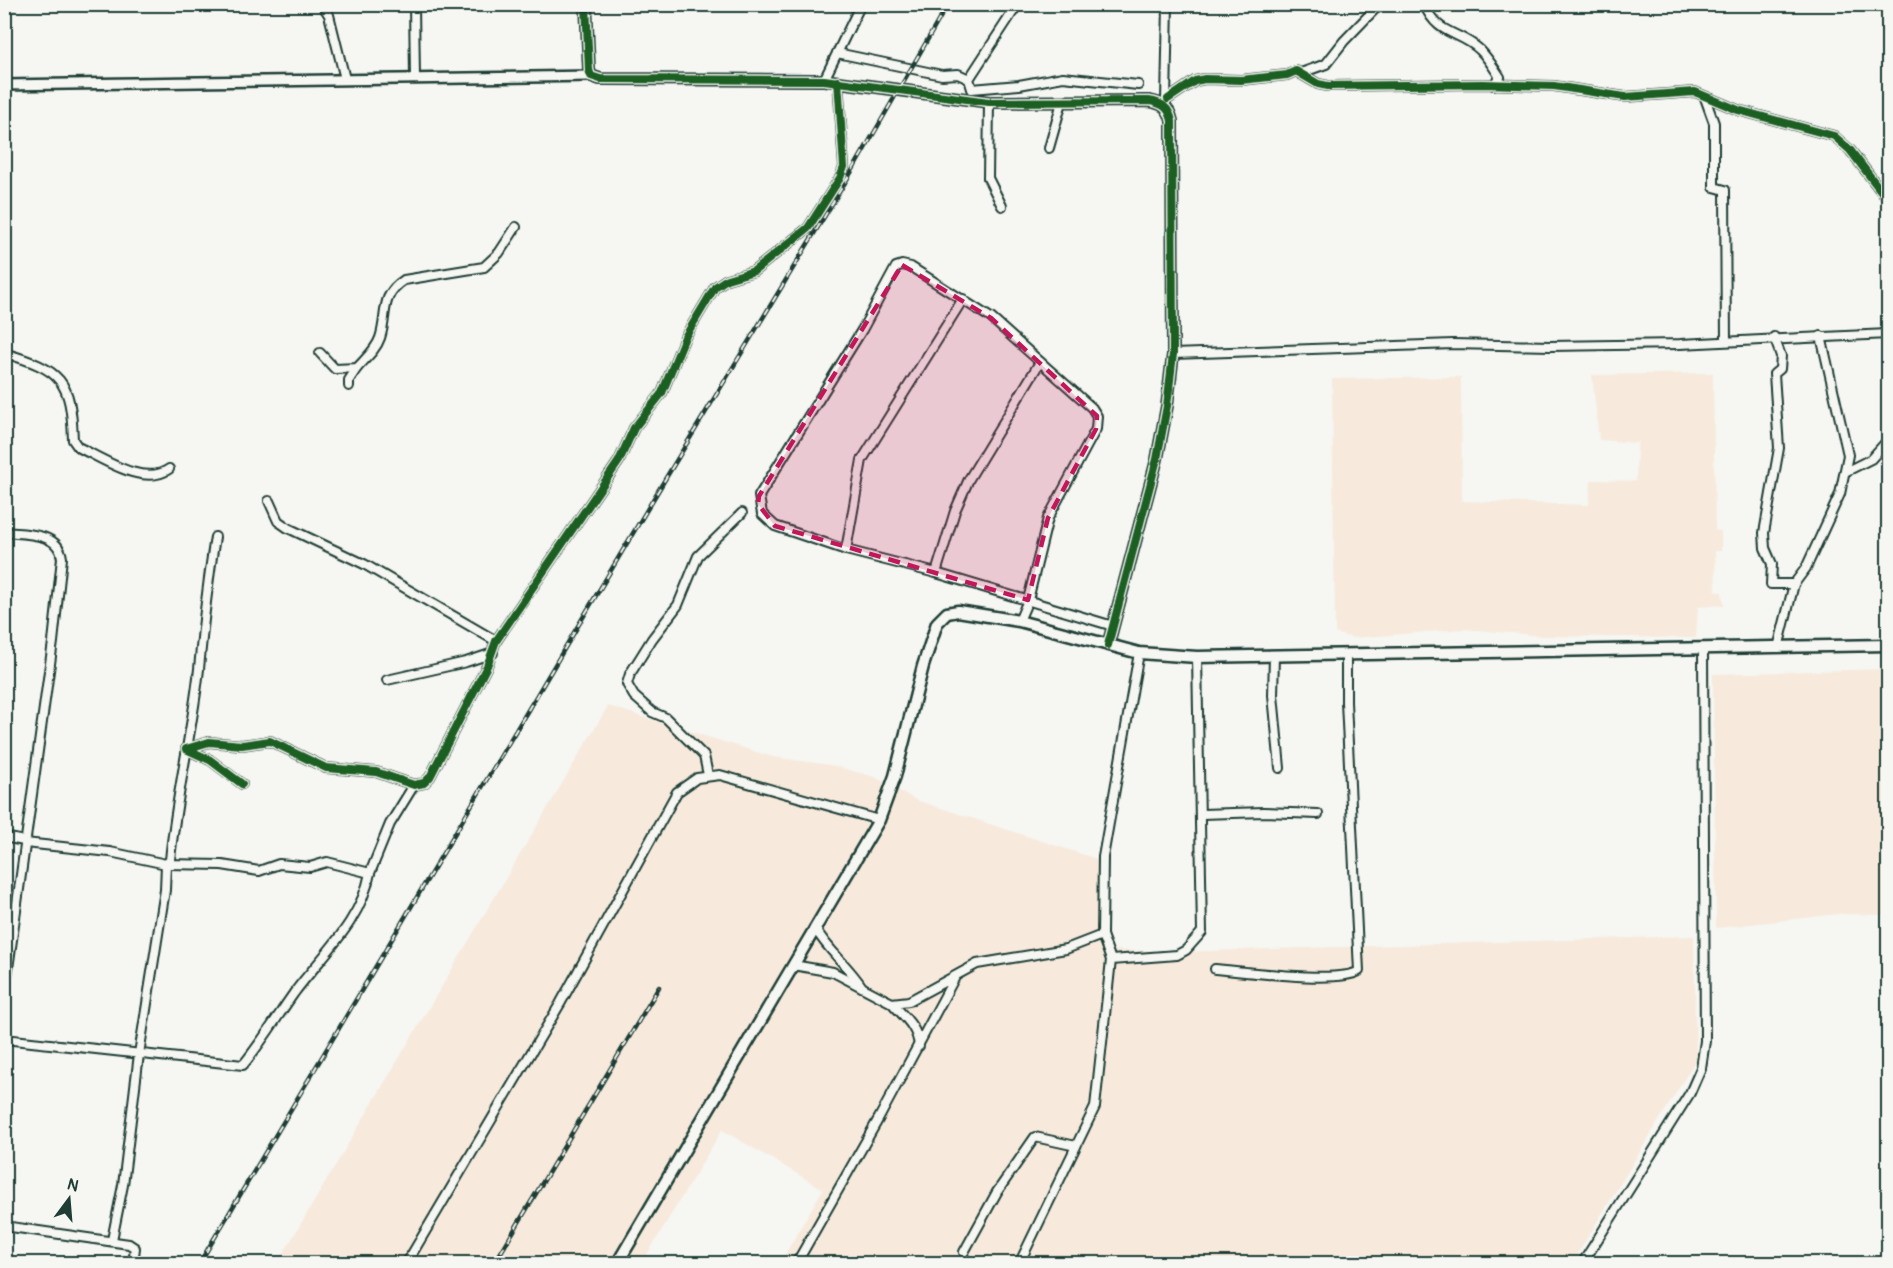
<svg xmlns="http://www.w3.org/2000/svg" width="1893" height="1268" font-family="Pangolin,sans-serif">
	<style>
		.built { fill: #f7eadc }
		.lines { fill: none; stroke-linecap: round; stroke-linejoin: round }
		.minor-casing { stroke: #1f3d34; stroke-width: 12 }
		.tertiary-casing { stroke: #1f3d34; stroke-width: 14 }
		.secondary-casing { stroke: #1f3d34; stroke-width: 15 }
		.minor { stroke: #f6f6f2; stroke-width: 8 }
		.tertiary { stroke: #f6f6f2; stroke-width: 9 }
		.secondary { stroke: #f6f6f2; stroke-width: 10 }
		.rail-casing { stroke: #1f3d34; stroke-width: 4.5 }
		.rail { stroke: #f6f6f2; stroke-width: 2; stroke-dasharray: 7; stroke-linecap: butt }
		.cycleway-casing { stroke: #f6f6f2; stroke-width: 11 }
		.cycleway { stroke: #1b5e20; stroke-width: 8 }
		.marked { fill: #c2185b; fill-opacity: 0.2; stroke: #c2185b; stroke-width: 4.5; stroke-dasharray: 12 8; stroke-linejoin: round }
	</style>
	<rect width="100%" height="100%" fill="#f6f6f2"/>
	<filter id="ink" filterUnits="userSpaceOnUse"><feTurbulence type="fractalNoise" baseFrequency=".0167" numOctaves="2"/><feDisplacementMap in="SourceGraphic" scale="12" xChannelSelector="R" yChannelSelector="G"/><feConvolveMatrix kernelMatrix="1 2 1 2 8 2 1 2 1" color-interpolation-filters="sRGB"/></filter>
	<g filter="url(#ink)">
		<!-- built -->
		<g class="built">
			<polygon points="1713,373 1715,530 1721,531 1721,551 1715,551 1716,592 1722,592 1724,605 1698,607 1696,638 1543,636 1464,629 1353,638 1335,633 1332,379 1461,377 1462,501 1589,505 1591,480 1636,481 1637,443 1599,440 1592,375"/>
			<polygon points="1888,669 1888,915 1839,914 1716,928 1713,674"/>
			<polygon points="608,706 773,757 830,765 875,777 916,800 1106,862 1102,908 1110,950 1178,952 1694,936 1696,1060 1572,1263 780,1263 823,1189 722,1130 642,1263 277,1264"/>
		</g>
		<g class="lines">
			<!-- minor casing -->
			<g class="minor-casing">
				<g id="minor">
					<polyline points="5,4 13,4"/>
					<polyline points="322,4 329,15 345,79"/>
					<polyline points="414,4 415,78"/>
					<path d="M1424,4C1438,37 1459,30 1480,50C1488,58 1494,68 1500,77L1493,85"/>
					<polyline points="837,53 942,75 958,74 969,79 972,89 1019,85 1063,77 1138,85"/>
					<polyline points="1301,73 1326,64 1344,41 1374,10 1383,4"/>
					<polyline points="969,79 1018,4"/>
					<polyline points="824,80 861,4"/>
					<polyline points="1705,98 1714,123 1714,187 1725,190 1726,341"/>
					<polyline points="1168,99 1195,81 1205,79 1241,80 1287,75 1296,71 1318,84 1328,86 1483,84 1554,86 1625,97 1695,92 1738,110 1834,136 1850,150 1888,200"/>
					<polyline points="1166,101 1168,4"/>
					<polyline points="989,102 988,178 1002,206"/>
					<polyline points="1049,148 1062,102"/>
					<polyline points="1774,337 1781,356 1780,369 1774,374 1779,448 1764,533 1765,548 1772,564 1771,584 1794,584"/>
					<path d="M4,353C62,370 71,380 73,440L78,447C103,459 144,487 169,469"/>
					<path d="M320,353L335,369L357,368C365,359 376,350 380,338C388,315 379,296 404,280L484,267L499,253L516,227"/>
					<polyline points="1173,354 1453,344 1550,346 1680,344 1888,334"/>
					<polyline points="349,386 349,380 357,368"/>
					<polyline points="1845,472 1871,459 1888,440"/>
					<polyline points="269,501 278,521 288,528 364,564 496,641"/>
					<path d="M4,532C25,534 59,532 62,558L53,642L4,998"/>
					<polyline points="846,550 862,460 963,299"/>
					<polyline points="936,573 955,511 969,479 1040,362"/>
					<polyline points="1019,621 1028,600 1048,518 1096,429 1097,416 1092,408 991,318 911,267 902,265 896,267 862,330 759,496 762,514 775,526 846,550 936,573 1113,626"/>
					<polyline points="1778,648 1794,584 1806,568 1840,494 1848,455 1821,336"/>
					<polyline points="1274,656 1273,695 1280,768"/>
					<polyline points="387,680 466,662 493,653"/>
					<polyline points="708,775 704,756 666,718 652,712 634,696 627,684 630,674 652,639 678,605 698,556 742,513"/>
					<polyline points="242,784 210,760 186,749 209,742 242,745 270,741 326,768 376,772 414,785 424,783 430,777 487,666 496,641 619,461 634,428 662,393 685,337 715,287 727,279 754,271 808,228 840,178 844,167 838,81"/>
					<polyline points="1202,814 1264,812 1318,814"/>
					<polyline points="4,837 24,841"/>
					<polyline points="25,843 110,852 166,864 222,865 259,871 279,864 310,867 327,862 370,873 390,824 414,785"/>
					<path d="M815,928C828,951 848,965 862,987"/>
					<polyline points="1111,960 1177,955 1186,950 1202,932 1197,657"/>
					<polyline points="793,965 833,972 892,1003 909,1001 977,964 1066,949 1102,935 1103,857 1139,653"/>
					<path d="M1215,969C1242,971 1339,984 1359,971L1346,702V655"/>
					<path d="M892,1003C904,1017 917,1026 919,1046"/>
					<path d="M4,1039L243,1065C262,1042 277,1017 294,993C323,954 361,922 370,873"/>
					<polyline points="4,1226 129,1244 135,1248 133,1264"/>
					<path d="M112,1240L123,1185L139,1054L165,890L166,864L170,860C176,796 192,733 199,669C203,625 208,581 215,537"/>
					<polyline points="964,1252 997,1192 1035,1137 1076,1146"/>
					<polyline points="406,1264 560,1004 677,792 697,778 720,775 879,820"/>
					<polyline points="796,1264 879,1118 955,977"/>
					<polyline points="1019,1264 1095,1107 1111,960 1102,935"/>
					<polyline points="1582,1264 1690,1093 1701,1068 1705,1041 1703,649"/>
				</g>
			</g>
			<!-- tertiary casing -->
			<g class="tertiary-casing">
				<g id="tertiary">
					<path d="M586,4L589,70L591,76L600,79L824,80L989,102L1149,101C1162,103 1169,107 1172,121L1173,354L1167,406L1157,459L1108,645"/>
					<polyline points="4,85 591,76"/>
				</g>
			</g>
			<!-- secondary casing -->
			<g class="secondary-casing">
				<polyline id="secondary" points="617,1264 879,820 895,776 923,666 937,623 947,613 958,611 1019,621 1139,653 1197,657 1888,645"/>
			</g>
			<!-- minor -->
			<use href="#minor" class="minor"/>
			<!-- tertiary -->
			<use href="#tertiary" class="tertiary"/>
			<!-- secondary -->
			<use href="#secondary" class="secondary"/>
			<!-- rail casing -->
			<g class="rail-casing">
				<g id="rail">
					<polyline points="199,1264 664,481 855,166 948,4"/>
					<polyline points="494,1264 659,987"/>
				</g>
			</g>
			<!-- rail -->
			<use href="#rail" class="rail"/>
			<!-- cycleway casing -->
			<g class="cycleway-casing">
				<g id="cycleway">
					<path d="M586,4L589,70L591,76L600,79L824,80L989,102L1149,101C1162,103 1169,107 1172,121L1173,354L1167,406L1157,459L1108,645"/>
					<polyline points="1168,99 1195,81 1205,79 1241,80 1287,75 1296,71 1318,84 1328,86 1483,84 1554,86 1625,97 1695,92 1738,110 1834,136 1850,150 1888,200"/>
					<polyline points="242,784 210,760 186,749 209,742 242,745 270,741 326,768 376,772 414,785 424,783 430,777 487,666 496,641 619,461 634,428 662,393 685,337 715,287 727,279 754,271 808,228 840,178 844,167 838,81"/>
				</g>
			</g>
			<!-- cycleway -->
			<use href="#cycleway" class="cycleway"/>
		</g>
	</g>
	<!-- marked area -->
	<path class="marked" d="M902,265L991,318L1097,416L1096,429L1048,518L1028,600L775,526L758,504L759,496Z"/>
	<!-- margin -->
	<rect width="1893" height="1268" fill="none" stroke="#f6f6f2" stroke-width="24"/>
	<rect x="12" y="12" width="1869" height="1244" fill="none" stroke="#1f3d34" stroke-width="2" filter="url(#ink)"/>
	<!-- north arrow -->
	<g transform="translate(69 1199) rotate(16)" stroke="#f6f6f2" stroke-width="4.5" paint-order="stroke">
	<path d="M0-4.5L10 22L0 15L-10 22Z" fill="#1f3d34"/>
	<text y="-9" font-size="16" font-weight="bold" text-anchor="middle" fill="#1f3d34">N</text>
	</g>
</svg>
